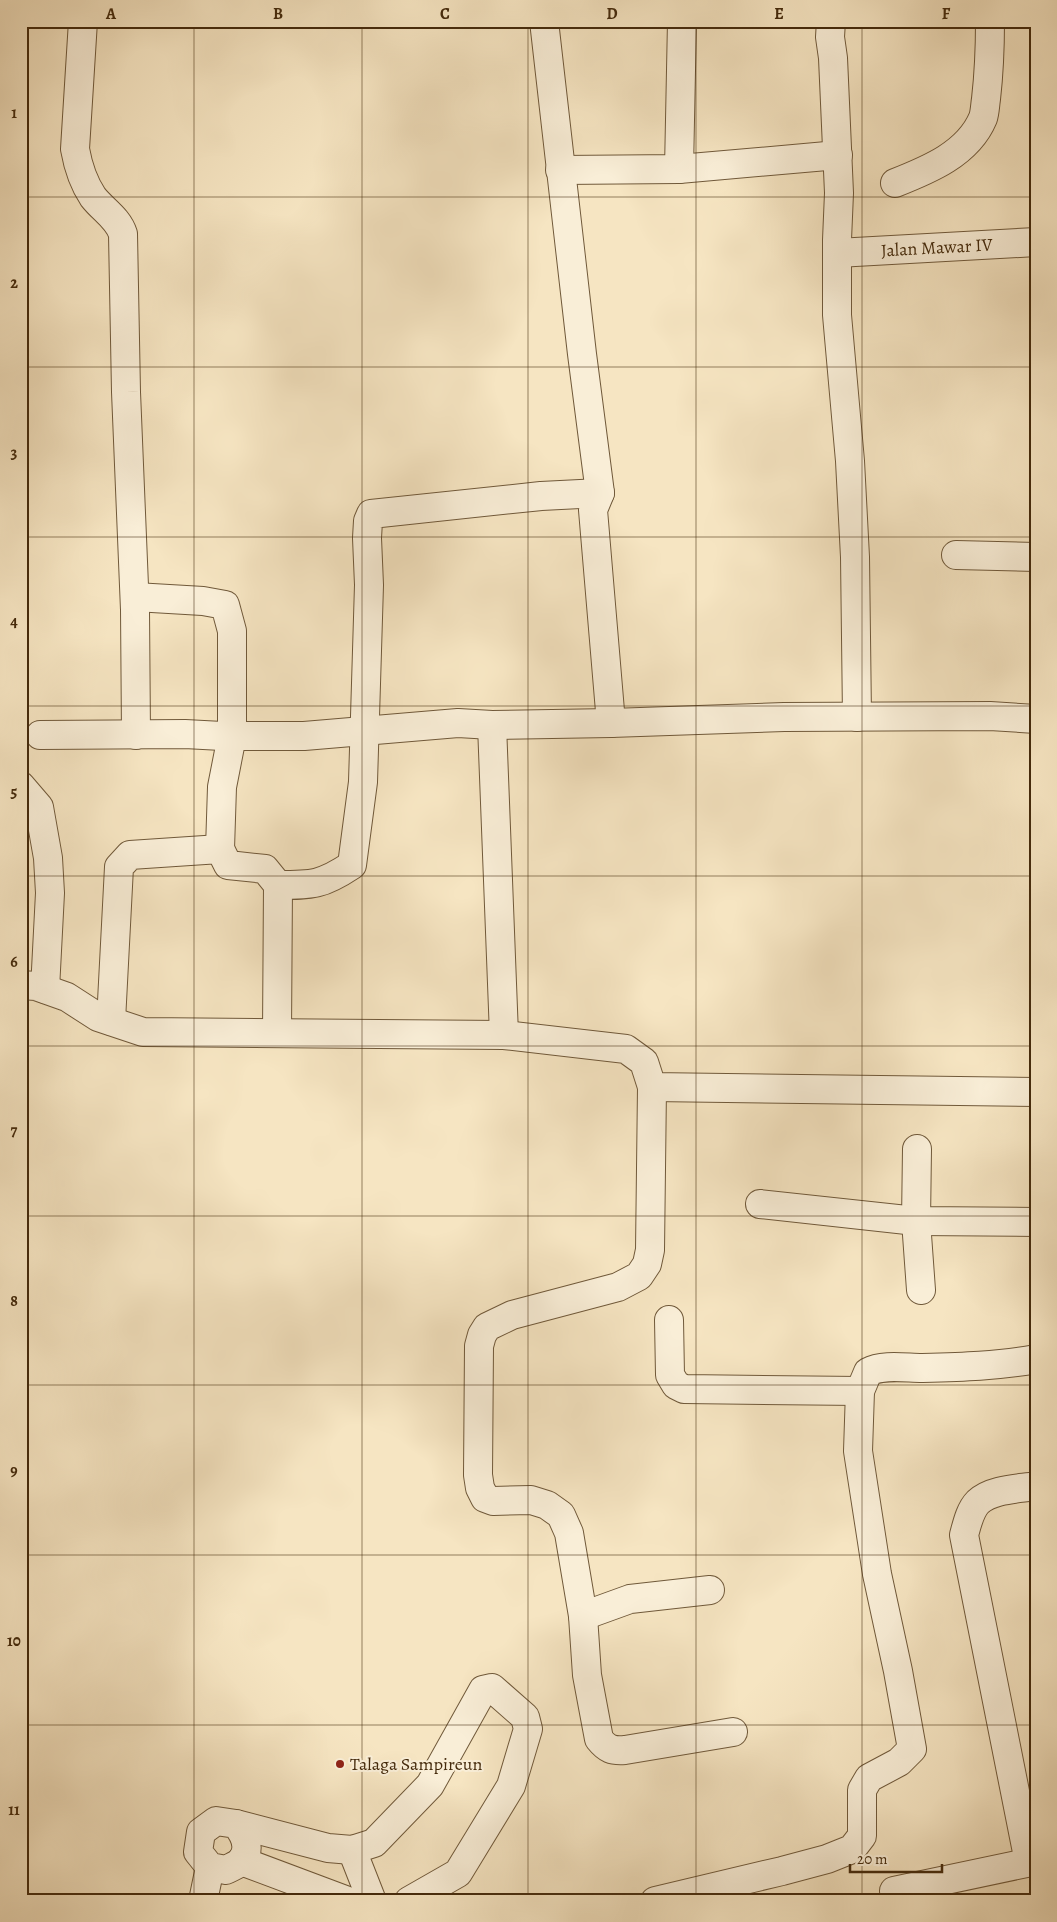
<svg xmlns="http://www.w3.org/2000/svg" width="1057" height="1922" font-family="Alegreya,serif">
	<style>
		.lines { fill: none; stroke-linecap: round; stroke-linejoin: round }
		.minor-casing { stroke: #70593a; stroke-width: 30 }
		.minor { stroke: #f9eed7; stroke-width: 28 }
		.grid { fill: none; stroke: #442a0c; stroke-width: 1; stroke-opacity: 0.55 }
		.poi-dot { fill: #8f2418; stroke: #f9eed7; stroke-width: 2 }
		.labels { text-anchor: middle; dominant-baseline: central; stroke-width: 4; stroke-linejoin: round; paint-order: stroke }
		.street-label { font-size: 18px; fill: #442a0c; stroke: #f9eed7 }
		.poi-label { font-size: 18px; fill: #442a0c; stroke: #f9eed7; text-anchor: start }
		.neatline { fill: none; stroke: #442a0c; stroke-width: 2 }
		.grid-label { font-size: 16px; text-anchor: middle; font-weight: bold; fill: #442a0c }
	</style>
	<rect width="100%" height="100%" fill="#f6e5c2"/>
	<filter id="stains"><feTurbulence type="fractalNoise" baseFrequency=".004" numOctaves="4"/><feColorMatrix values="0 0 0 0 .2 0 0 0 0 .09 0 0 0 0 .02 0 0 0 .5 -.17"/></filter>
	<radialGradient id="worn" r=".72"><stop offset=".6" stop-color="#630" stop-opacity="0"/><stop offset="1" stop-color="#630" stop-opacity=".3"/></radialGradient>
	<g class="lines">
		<!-- minor casing -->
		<g class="minor-casing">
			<g id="minor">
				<path d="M83,21L75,149C78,166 83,182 93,197C103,210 118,218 123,234L126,392L135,610L136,735"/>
				<polyline points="544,21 582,354 600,493 593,510 611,723"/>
				<polyline points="831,21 830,37 833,58 839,193 837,240 837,315 850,461 855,557 857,717"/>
				<polyline points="679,169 682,21"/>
				<polyline points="560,170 679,169 838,155"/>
				<path d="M895,183C928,170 968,154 983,118C985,112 985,105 986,99C989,73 990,47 990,21"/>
				<path id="s1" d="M837,253L1036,242"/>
				<polyline points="956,555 1036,557"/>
				<polyline points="135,597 203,601 225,605 232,631 232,736 222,787 220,849"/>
				<polyline points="492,725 504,1035"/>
				<polyline points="40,735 185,734 222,736 304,736 458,723 492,725 611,723 784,717 990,716 1036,719"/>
				<polyline points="21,786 39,807 48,858 50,893 45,989"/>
				<path d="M278,885C313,885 322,885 352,865L363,782L369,585L367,538L368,521L371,514L541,496L600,493"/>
				<polyline points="21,985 36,986 67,997 98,1017 143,1032 504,1035 626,1049 644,1062 652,1087 1036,1092"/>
				<polyline points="111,1021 119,867 130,855 220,849 228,865 265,869 278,885 277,1033"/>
				<path d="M652,1087L650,1250L647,1264L639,1276L618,1287L512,1315L487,1327L482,1335L479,1346L478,1475L480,1488L485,1498L493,1501L531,1500L547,1505L561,1515L569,1533L583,1616L587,1675L599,1739C607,1749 612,1751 625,1750L733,1732"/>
				<polyline points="917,1149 916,1221 921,1290"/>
				<polyline points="760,1204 916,1221 1036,1222"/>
				<polyline points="669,1320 670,1375 676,1385 684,1389 860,1391"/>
				<polyline points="583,1616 630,1599 710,1590"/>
				<path d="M216,1821L236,1824C245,1835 252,1849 241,1861C238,1865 231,1867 226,1870L210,1867L198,1852L201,1832Z"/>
				<polyline points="236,1824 328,1848 352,1850 374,1843 430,1785 483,1690 492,1688 525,1717 528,1729 511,1786 458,1873 409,1901"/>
				<polyline points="352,1850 372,1901"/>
				<polyline points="241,1861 348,1901"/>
				<path d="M1029,1862L964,1535C967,1524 970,1510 978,1502C992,1489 1018,1489 1036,1486"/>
				<polyline points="894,1891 1036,1861"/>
				<polyline points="203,1901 210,1867"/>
				<path d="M655,1901L782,1871L827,1859L852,1849L862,1836V1790L869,1778L899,1762L912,1749L898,1671L877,1574L858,1451L860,1391L868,1372C883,1364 906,1368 922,1368C960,1367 999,1366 1036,1359"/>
			</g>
		</g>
		<!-- minor -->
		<use href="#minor" class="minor"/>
	</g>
	<!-- grid -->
	<path class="grid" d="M194,21V1901M362,21V1901M528,21V1901M696,21V1901M862,21V1901M21,197H1036M21,367H1036M21,537H1036M21,706H1036M21,876H1036M21,1046H1036M21,1216H1036M21,1385H1036M21,1555H1036M21,1725H1036"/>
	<!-- markers -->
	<circle class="poi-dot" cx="340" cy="1764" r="5"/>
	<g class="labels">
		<!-- street labels -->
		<g class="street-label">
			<text stroke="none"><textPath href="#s1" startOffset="100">Jalan Mawar IV</textPath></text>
		</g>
		<!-- poi labels -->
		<g class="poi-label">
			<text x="350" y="1764">Talaga Sampireun</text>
		</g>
	</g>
	<!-- margin -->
	<rect width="1057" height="1922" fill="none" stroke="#f6e5c2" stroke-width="55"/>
	<!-- scale -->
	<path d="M850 1864v8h92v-8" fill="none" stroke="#442a0c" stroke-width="2.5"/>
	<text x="857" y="1864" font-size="15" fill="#442a0c" stroke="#f9eed7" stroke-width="4" paint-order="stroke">20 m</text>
	<rect x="28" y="28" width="1002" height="1866" class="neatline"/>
	<g class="grid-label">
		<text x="111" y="19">A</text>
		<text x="278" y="19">B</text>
		<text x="445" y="19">C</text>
		<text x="612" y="19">D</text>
		<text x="779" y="19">E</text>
		<text x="946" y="19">F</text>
		<text x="14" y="118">1</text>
		<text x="14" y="288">2</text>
		<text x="14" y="458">3</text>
		<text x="14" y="627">4</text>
		<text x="14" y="797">5</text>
		<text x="14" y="967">6</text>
		<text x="14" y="1136">7</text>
		<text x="14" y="1306">8</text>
		<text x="14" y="1476">9</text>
		<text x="14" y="1646">10</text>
		<text x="14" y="1815">11</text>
	</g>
	<rect width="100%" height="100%" filter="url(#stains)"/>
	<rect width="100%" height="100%" fill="url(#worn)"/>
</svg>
